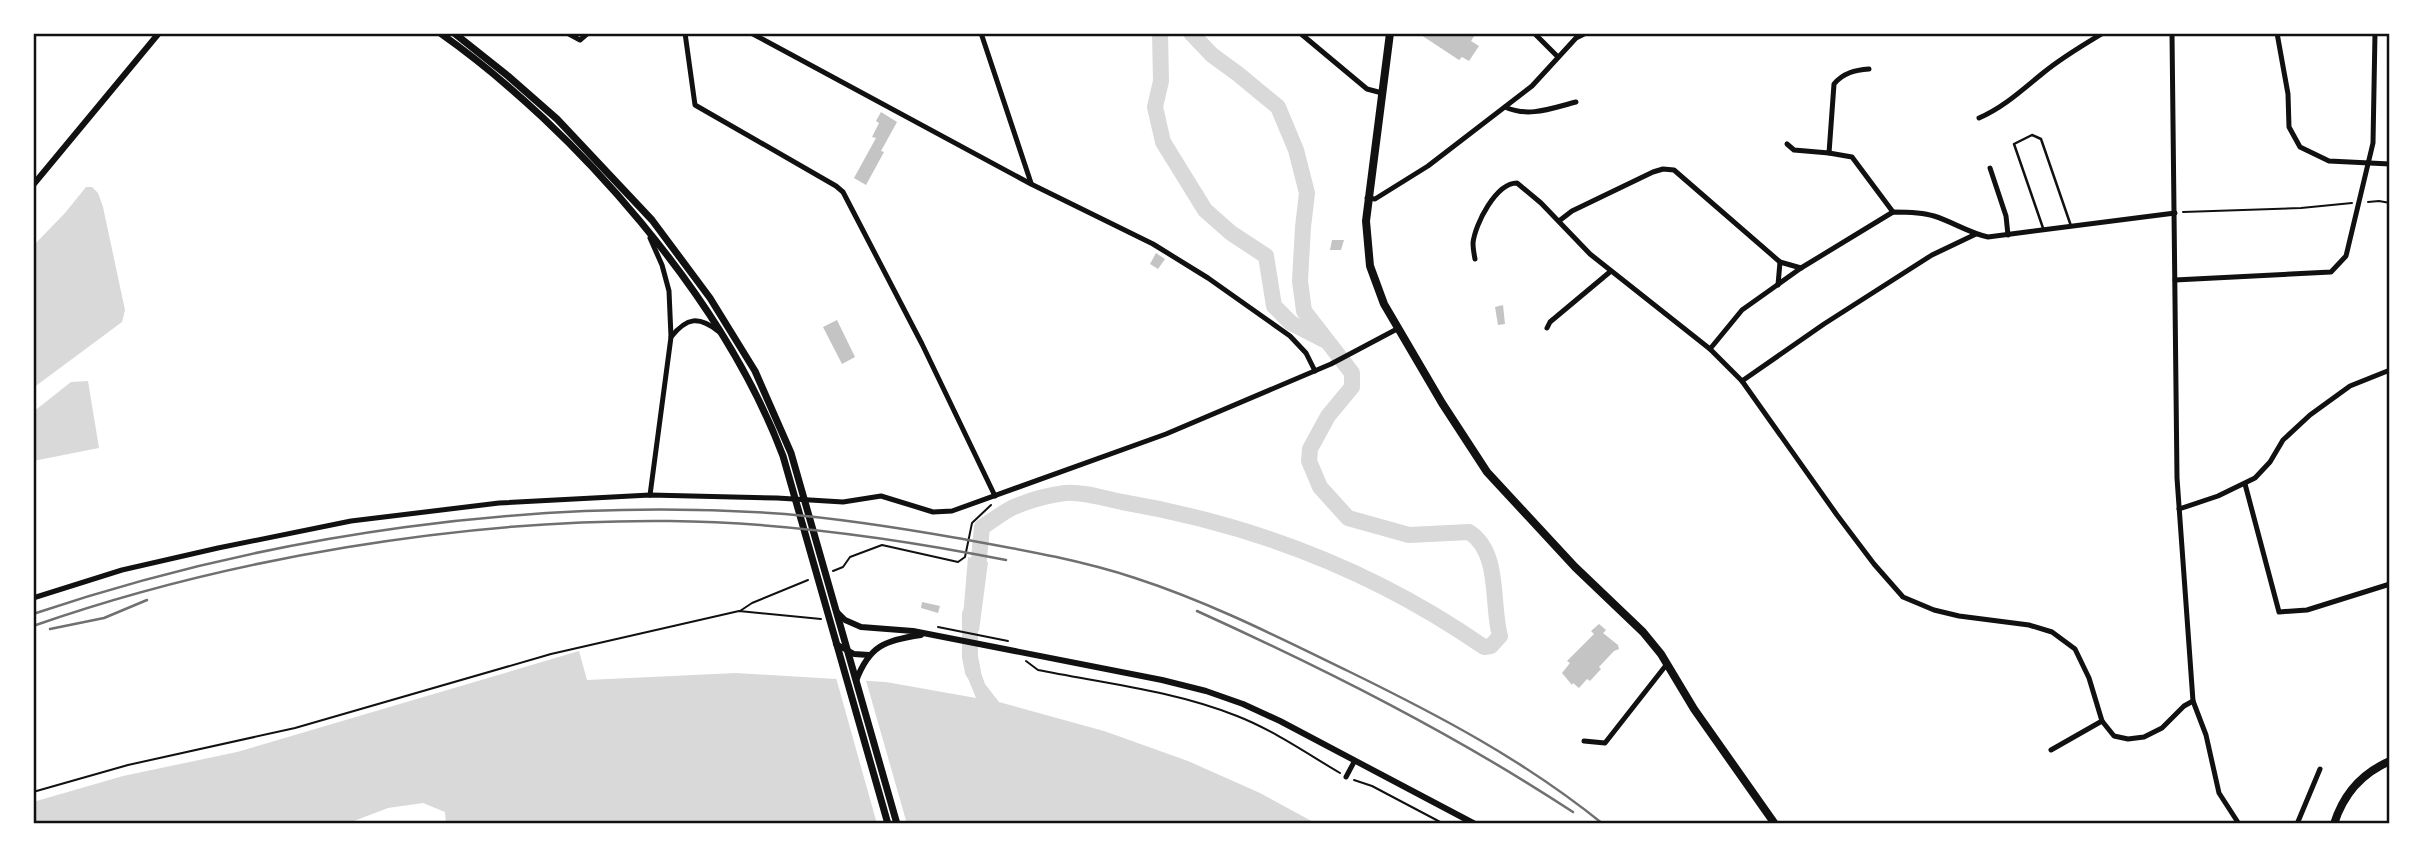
<svg xmlns="http://www.w3.org/2000/svg" width="2423" height="857" font-family="'Source Sans 3',sans-serif">
	<style>
		.water { fill: #d9d9d9 }
		.pier { fill: #fff }
		.lines { fill: none; stroke-linecap: round; stroke-linejoin: round }
		.river { stroke: #d9d9d9; stroke-width: 16 }
		.building { fill: #c4c4c4 }
		.path { stroke: #111; stroke-width: 2 }
		.service { stroke: #111; stroke-width: 2.5 }
		.minor { stroke: #111; stroke-width: 5 }
		.tertiary { stroke: #111; stroke-width: 6 }
		.secondary { stroke: #111; stroke-width: 7 }
		.primary { stroke: #111; stroke-width: 8 }
		.rail { stroke: #707070; stroke-width: 2.5 }
		.neatline { fill: none; stroke: #111; stroke-width: 2.5 }
	</style>
	<rect width="100%" height="100%" fill="#fff"/>
	<!-- water -->
	<g class="water">
		<polygon points="86,187 92,187 98,193 103,207 125,310 122,322 33,388 33,246 65,213"/>
		<polygon points="88,381 99,448 33,461 33,412 71,382"/>
		<polygon points="968,557 988,562 979,631 962,629"/>
		<polygon points="963,650 977,653 980,670 985,684 999,702 1104,731 1188,761 1260,793 1317,824 446,824 445,812 423,803 388,808 346,824 33,824 33,802 123,776 237,752 579,651 587,680 736,673 886,682 976,698 967,676"/>
	</g>
	<!-- pier -->
	<polygon class="pier" points="835,674 865,677 907,824 877,824"/>
	<g class="lines">
		<!-- river -->
		<g class="river">
			<polyline points="1160,33 1161,81 1155,107 1163,142 1205,210 1231,233 1266,256 1274,306 1291,323 1324,340"/>
			<path d="M977,579L982,527C992,521 1003,512 1014,507C1028,501 1049,495 1065,493C1080,491 1107,499 1122,502C1252,524 1376,572 1484,647L1491,646L1500,636C1491,605 1501,552 1469,532L1409,535L1348,518L1320,487L1309,461L1310,449L1328,416L1352,387V373L1304,311L1300,281L1303,227L1307,193L1296,150L1278,107L1238,74L1212,55L1191,33"/>
			<polyline points="970,614 970,657 973,672"/>
		</g>
	</g>
	<!-- building -->
	<g class="building">
		<polygon points="1418,33 1476,33 1471,41 1479,46 1469,61 1462,57 1459,60"/>
		<polygon points="881,112 897,122 881,151 884,152 866,185 854,178 876,138 872,137 879,123 876,121"/>
		<polygon points="1332,240 1344,240 1341,250 1330,250"/>
		<polygon points="1156,253 1165,259 1158,269 1150,264"/>
		<polygon points="1503,305 1505,324 1498,325 1495,307"/>
		<polygon points="837,320 855,357 842,364 823,327"/>
		<polygon points="922,602 940,606 938,613 921,608"/>
		<polygon points="1599,624 1606,630 1603,633 1618,645 1619,649 1614,651 1599,667 1601,669 1590,681 1587,679 1579,688 1573,683 1572,685 1562,673 1570,663 1567,661 1594,634 1591,631"/>
	</g>
	<g class="lines">
		<!-- path -->
		<g class="path">
			<polyline points="2368,202 2379,201 2390,203"/>
			<polyline points="2183,212 2301,208 2352,203"/>
			<polyline points="833,571 843,567 850,557 882,545 958,562 965,557 972,523 991,505"/>
			<polyline points="740,611 752,603 808,580"/>
			<polyline points="938,627 1008,641"/>
			<path d="M1026,661L1038,670C1103,683 1176,691 1237,716C1273,730 1306,753 1340,773"/>
			<polyline points="1354,780 1372,786 1444,824"/>
			<polyline points="33,792 128,765 295,728 551,654 739,611 821,619"/>
		</g>
		<!-- service -->
		<polyline class="service" points="2043,228 2014,144 2032,135 2041,139 2071,226"/>
		<!-- minor -->
		<g class="minor">
			<polyline points="567,33 580,40 588,33"/>
			<polyline points="685,33 695,105 836,186 843,192 922,344 995,496"/>
			<polyline points="751,33 1031,184 1153,244 1208,278 1290,336 1306,353 1315,371"/>
			<polyline points="981,33 1031,183"/>
			<polyline points="1300,33 1367,89 1382,93"/>
			<polyline points="1534,33 1558,57"/>
			<polyline points="2172,33 2177,478 2193,701 2206,735 2219,793 2239,824"/>
			<polyline points="2277,33 2288,94 2289,127 2300,147 2329,161 2390,164"/>
			<path d="M1505,107C1529,118 1552,108 1576,102"/>
			<path d="M1979,118C2004,107 2022,90 2043,73C2061,58 2083,45 2103,33"/>
			<path d="M1787,144L1794,150L1829,153L1834,84C1843,73 1855,70 1869,69"/>
			<polyline points="1829,153 1852,157 1893,212"/>
			<polyline points="1990,168 2006,216 2008,235"/>
			<polyline points="1367,198 1375,199 1428,166 1532,86 1576,38 1586,33"/>
			<polyline points="1559,221 1572,211 1653,172 1663,169 1674,170 1780,262 1801,268"/>
			<polyline points="650,238 662,265 669,291 671,337 650,495"/>
			<path d="M1475,259C1474,254 1473,248 1473,243C1475,224 1496,183 1517,183L1541,203L1590,254L1710,349L1742,381L1837,515L1874,564L1903,597L1934,610L1959,616L2029,625L2052,632L2075,649L2089,678L2102,721L2114,736L2128,739L2144,737L2162,728L2184,706L2193,701"/>
			<polyline points="2175,280 2331,272 2346,256 2373,143 2375,33"/>
			<polyline points="1778,285 1780,262"/>
			<polyline points="1547,328 1550,322 1611,271"/>
			<path d="M671,337C687,317 699,316 718,331"/>
			<path d="M1710,349L1742,310L1801,268L1893,212C1907,212 1921,212 1934,216C1953,222 1969,233 1988,237L2175,213"/>
			<polyline points="1742,381 1824,324 1932,255 1976,234"/>
			<polyline points="2245,484 2279,612 2307,610 2390,584"/>
			<polyline points="2179,509 2218,496 2255,478 2270,462 2283,440 2310,415 2350,386 2390,370"/>
			<polyline points="33,598 122,570 218,548 351,521 499,503 650,495 777,498 843,502 881,496 933,512 952,511 1166,434 1331,364 1397,329"/>
			<polyline points="1584,741 1605,743 1667,664"/>
			<polyline points="2051,750 2102,721"/>
			<polyline points="1346,777 1354,762"/>
			<polyline points="2297,824 2320,769"/>
		</g>
		<!-- tertiary -->
		<g class="tertiary">
			<polyline points="33,185 159,33"/>
			<polyline points="837,612 845,620 861,627 913,631 1162,680 1206,691 1243,704 1280,721 1475,824"/>
			<polyline points="836,644 854,654 869,655"/>
			<path d="M856,681C869,646 885,640 921,635"/>
		</g>
		<!-- secondary -->
		<g class="secondary">
			<path d="M440,33C576,129 724,299 783,456L888,824"/>
			<polyline points="454,33 508,76 557,119 652,220 710,298 755,371 791,453 897,824"/>
		</g>
		<!-- primary -->
		<g class="primary">
			<polyline points="1390,33 1366,221 1370,266 1384,304 1442,403 1487,472 1575,567 1643,632 1661,654 1694,709 1775,824"/>
			<path d="M2334,824C2343,795 2362,773 2390,761"/>
		</g>
		<!-- rail -->
		<g class="rail">
			<path d="M1197,611C1327,670 1454,734 1573,812"/>
			<path d="M33,614C270,534 535,496 785,514C843,519 900,528 957,538C1017,549 1077,559 1135,578C1209,602 1278,637 1348,671C1438,715 1524,760 1603,824"/>
			<path d="M33,626C227,558 463,519 669,521C783,522 895,538 1006,560"/>
			<polyline points="50,629 104,618 147,600"/>
		</g>
	</g>
	<!-- border -->
	<rect width="2423" height="857" fill="none" stroke="#ffffff" stroke-width="70"/>
	<rect x="35" y="35" width="2353" height="787" class="neatline"/>
</svg>
